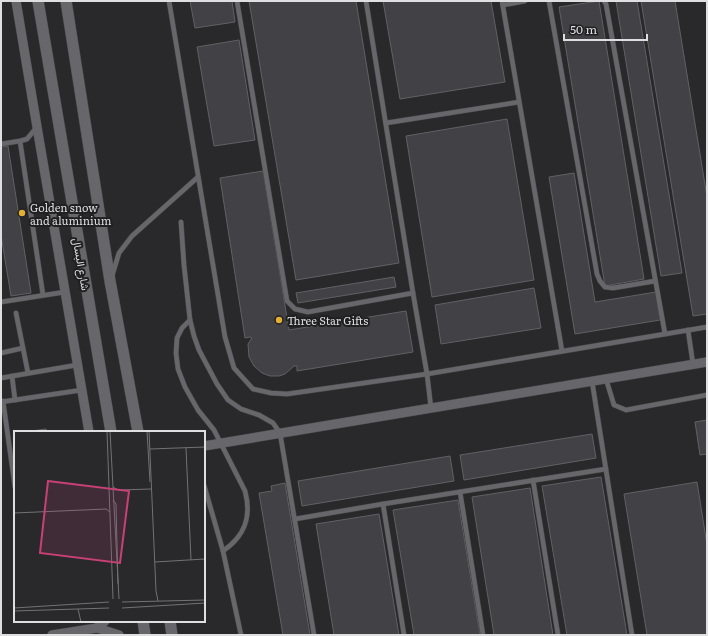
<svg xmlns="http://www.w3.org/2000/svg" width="708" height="636" font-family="Literata,Vazirmatn,serif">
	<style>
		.building { fill: #424145; stroke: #616165 }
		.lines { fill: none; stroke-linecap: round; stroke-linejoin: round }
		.service-casing { stroke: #47474a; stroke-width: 5.5 }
		.minor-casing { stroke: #47474a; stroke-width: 10 }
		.tertiary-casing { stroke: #47474a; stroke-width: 12 }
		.service { stroke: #67666a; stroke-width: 4.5 }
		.minor { stroke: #67666a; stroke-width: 9 }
		.tertiary { stroke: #67666a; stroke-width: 11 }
		.poi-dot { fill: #e0b034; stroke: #201f22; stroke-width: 1.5 }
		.labels { text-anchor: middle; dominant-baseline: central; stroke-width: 4; stroke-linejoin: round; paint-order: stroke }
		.poi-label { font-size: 11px; fill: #dfdfe1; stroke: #201f22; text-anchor: start }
		.street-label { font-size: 11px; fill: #dfdfe1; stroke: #201f22 }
		.inset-road { fill: none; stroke: #727274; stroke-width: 1 }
		.view { fill: #c84076; fill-opacity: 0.15; stroke: #c84076; stroke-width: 2 }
		.inset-edge { fill: none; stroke: #dfdfe1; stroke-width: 2 }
	</style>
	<rect width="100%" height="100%" fill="#29292c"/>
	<!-- building -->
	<g class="building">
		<polygon points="190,1 232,1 235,22 195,28"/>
		<polygon points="249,1 356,1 399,263 296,280"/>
		<polygon points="383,1 491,1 505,82 400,99"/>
		<polygon points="599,1 644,279 605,286 559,7"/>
		<polygon points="616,1 637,1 682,273 661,276"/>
		<polygon points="641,1 675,1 707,197 707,314 693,316"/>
		<polygon points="239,40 255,140 214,146 197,47"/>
		<polygon points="507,119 534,280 432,297 406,136"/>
		<polygon points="8,146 31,293 11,296 1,235 1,147"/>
		<polygon points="263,171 289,330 406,311 413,352 297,371 297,366 294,366 285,374 279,376 270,376 262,373 254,366 249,357 248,344 252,338 250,337 245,338 220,178"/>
		<polygon points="574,173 595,302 656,292 660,320 575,334 549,177"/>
		<polygon points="394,277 396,287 298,303 296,293"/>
		<polygon points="534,288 541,328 441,344 435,305"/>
		<polygon points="707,420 707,454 700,455 695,422"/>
		<polygon points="46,429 47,432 24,432"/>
		<polygon points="592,434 596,458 464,480 460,455"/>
		<polygon points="450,456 454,481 302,506 298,481"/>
		<polygon points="601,477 627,635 567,635 542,486"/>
		<polygon points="697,482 707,545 707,635 647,635 624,494"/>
		<polygon points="285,483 310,635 283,635 259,493 272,491 271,486"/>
		<polygon points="530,488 553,635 494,635 472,497"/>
		<polygon points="458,500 480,635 414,635 393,510"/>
		<polygon points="379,514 399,635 334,635 316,524"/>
	</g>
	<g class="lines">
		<!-- service casing -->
		<g class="service-casing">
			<g id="service">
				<polyline points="169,1 225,337 234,368 253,389 271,393 287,394 427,374 707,327"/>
				<polyline points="237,1 287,301 295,309 308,312 413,293"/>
				<polyline points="366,1 413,293 427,374 431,408"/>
				<polyline points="502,1 562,351"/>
				<polyline points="549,1 597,274 600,281 605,287 613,288 655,281"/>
				<polyline points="604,1 606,4 665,334"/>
				<polyline points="503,5 525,1"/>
				<polyline points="386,123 519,102"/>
				<polyline points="20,141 43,295"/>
				<polyline points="1,144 20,141 27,139 37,127"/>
				<polyline points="181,222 184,265 190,320 194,336 199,350 217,384 228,400 241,409 259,415 273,423 280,433 314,635"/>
				<polyline points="112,276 119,253 132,236 198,177"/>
				<polyline points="1,302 65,292"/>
				<polyline points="16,313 28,373"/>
				<path d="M190,320L182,328L177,338L176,353L178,369L185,387L198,410L214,430L245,491C252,517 245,536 223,551"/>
				<polyline points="688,330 693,364"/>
				<polyline points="1,353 23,348"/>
				<polyline points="12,376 15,400"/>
				<polyline points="1,378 77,365"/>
				<polyline points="606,379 614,405 626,410 707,395"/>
				<polyline points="592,381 632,635"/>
				<polyline points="3,401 15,487"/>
				<polyline points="1,402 82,390"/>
				<polyline points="533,480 558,635"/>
				<polyline points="204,485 223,551 241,635"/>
				<polyline points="460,492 483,635"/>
				<polyline points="383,504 404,635"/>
				<polyline points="295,519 383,504 606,469"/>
			</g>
		</g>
		<!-- minor casing -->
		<g class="minor-casing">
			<g id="minor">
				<polyline points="16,1 37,127 89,432"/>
				<polyline points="204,446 707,362"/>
				<polyline points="97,628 105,621"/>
				<polyline points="52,635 97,628 119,635"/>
			</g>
		</g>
		<!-- tertiary casing -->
		<g class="tertiary-casing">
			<g id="tertiary">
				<polyline points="38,1 111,432"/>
				<polyline points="66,1 110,281 138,432"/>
				<polyline points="143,621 145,635"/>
				<polyline points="170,621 172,635"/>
			</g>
		</g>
		<!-- service -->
		<use href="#service" class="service"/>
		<!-- minor -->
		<use href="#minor" class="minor"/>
		<!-- tertiary -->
		<use href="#tertiary" class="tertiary"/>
	</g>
	<!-- markers -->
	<g class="poi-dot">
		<circle cx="22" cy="213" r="4"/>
		<circle cx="279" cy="320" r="4"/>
	</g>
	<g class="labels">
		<!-- poi labels -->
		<g class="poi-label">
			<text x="30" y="207">Golden snow<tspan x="30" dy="13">and aluminium</tspan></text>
			<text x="287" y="320">Three Star Gifts</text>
		</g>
		<!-- street labels -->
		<g class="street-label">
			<text transform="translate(82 264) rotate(80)">شارع البسال</text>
		</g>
	</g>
	<!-- overview -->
	<g transform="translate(14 431)">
		<rect width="191" height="191" fill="#29292c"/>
		<path class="inset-road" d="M93,0L99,168M96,0L105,168M133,0L136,51M135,0L142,160L144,170M172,17L177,129M136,18L191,16M99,56L104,59L137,58M99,69L102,73L104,153M0,82L92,78L96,81M141,131L191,128M108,171L191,169M0,177L95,171M108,177L191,172M64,178L67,191M0,180L95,177"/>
		<path class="view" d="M34,50L115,60L106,132L26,122Z"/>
		<rect width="191" height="191" class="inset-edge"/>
	</g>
	<!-- border -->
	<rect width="708" height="636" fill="none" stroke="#dfdfe1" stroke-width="4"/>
	<!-- scale -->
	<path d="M564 34v6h83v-6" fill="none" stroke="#dfdfe1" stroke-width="2"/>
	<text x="570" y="34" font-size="12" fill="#dfdfe1" stroke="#201f22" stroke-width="3" paint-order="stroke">50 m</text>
</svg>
